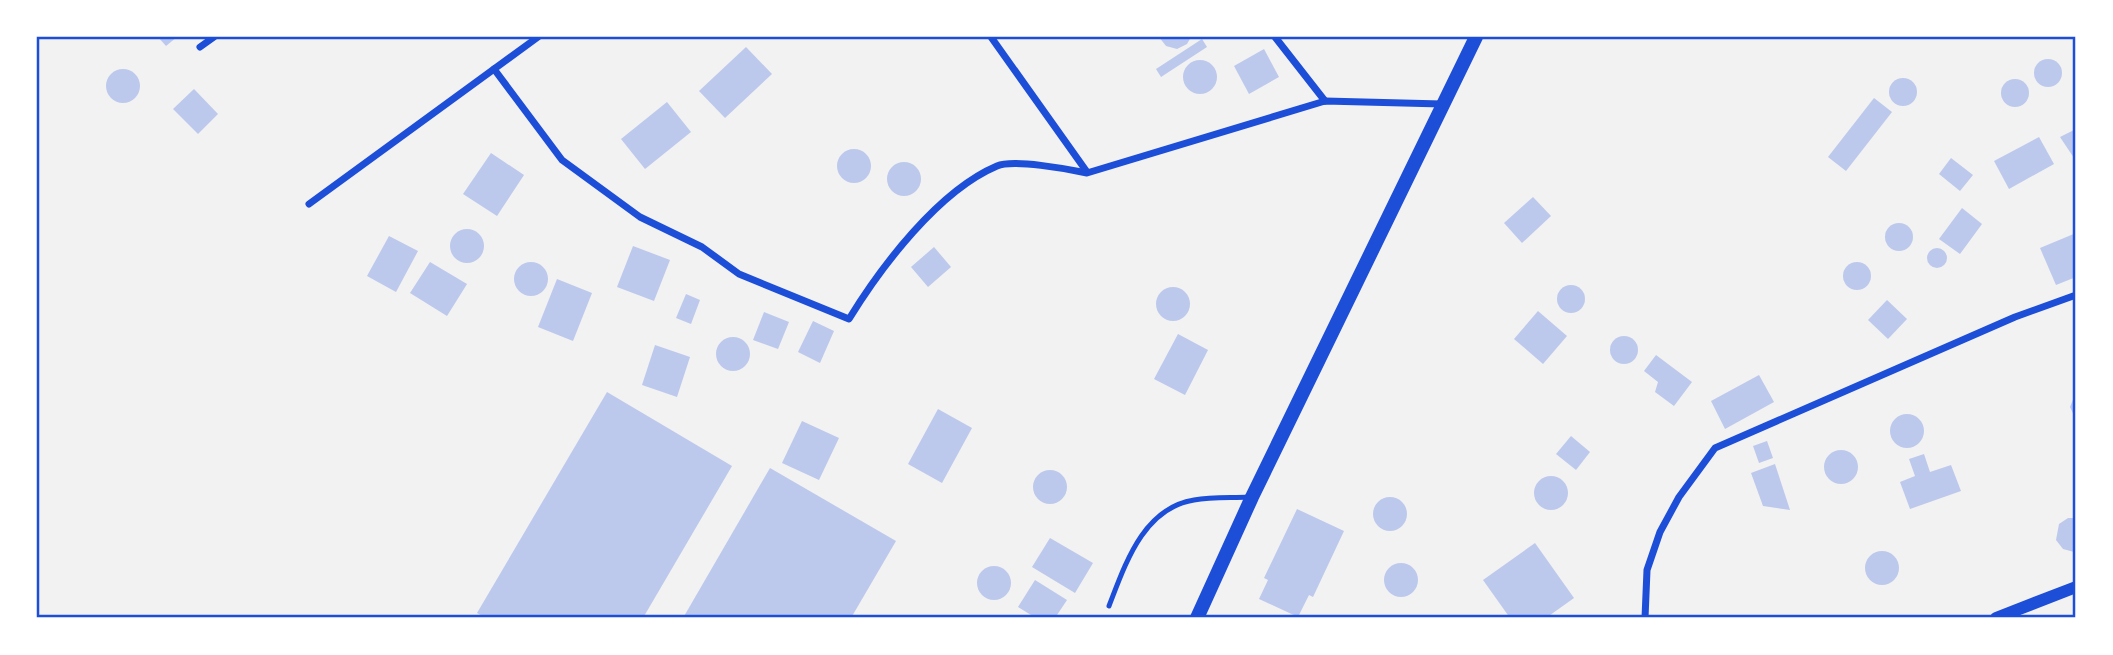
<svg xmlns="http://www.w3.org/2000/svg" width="2113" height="655" font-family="'Source Sans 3',sans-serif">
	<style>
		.building { fill: #bdc9ec }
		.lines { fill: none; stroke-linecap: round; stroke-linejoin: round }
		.service { stroke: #1d4ed8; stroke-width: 5 }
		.minor { stroke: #1d4ed8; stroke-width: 7 }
		.tertiary { stroke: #1d4ed8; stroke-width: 12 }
		.secondary { stroke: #1d4ed8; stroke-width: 14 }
		.neatline { fill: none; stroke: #1d4ed8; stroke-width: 2.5 }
	</style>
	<rect width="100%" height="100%" fill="#f2f2f2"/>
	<!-- building -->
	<g class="building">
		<polygon points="158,37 177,37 166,46"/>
		<polygon points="1159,37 1191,37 1187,44 1177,49 1166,46"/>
		<polygon points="1202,39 1207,47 1161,77 1156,69"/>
		<polygon points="746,47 772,74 725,118 699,91"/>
		<polygon points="1264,49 1279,77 1249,94 1234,66"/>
		<circle cx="2048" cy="73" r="14"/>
		<circle cx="1200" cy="77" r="17"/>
		<circle cx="123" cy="86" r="17"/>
		<circle cx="1903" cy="92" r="14"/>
		<circle cx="2015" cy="93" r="14"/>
		<polygon points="194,89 218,114 198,134 173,109"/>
		<polygon points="1874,98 1892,112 1846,171 1828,157"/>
		<polygon points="667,102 691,132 645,169 621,139"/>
		<polygon points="2076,129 2076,161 2060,137"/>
		<polygon points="2039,137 2054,164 2009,189 1994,161"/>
		<circle cx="854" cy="166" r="17"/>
		<polygon points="491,153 524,175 497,216 463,194"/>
		<polygon points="1951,158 1973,175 1960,191 1939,174"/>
		<circle cx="904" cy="179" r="17"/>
		<polygon points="1533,197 1551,216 1522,243 1504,223"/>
		<polygon points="1962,208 1982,224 1960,254 1939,239"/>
		<circle cx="1899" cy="237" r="14"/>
		<circle cx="467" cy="246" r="17"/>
		<polygon points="2076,233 2076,277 2056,285 2040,248"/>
		<polygon points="389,236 418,251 396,292 367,276"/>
		<polygon points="633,246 670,260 654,301 617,287"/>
		<polygon points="934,247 951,267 928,287 911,267"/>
		<circle cx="1937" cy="258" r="10"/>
		<circle cx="531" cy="279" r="17"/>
		<polygon points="430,262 467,284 447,316 410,293"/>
		<circle cx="1857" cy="276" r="14"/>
		<polygon points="557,279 592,293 573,341 538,327"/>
		<circle cx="1571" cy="299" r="14"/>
		<circle cx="1173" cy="304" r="17"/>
		<polygon points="686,294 700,300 691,324 676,318"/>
		<polygon points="1887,300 1907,319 1888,339 1868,320"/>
		<polygon points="1538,311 1567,336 1543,364 1514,339"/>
		<polygon points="764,312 789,322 778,349 753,340"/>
		<polygon points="813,321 834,331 820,363 798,352"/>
		<polygon points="1178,334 1208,350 1185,395 1154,379"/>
		<circle cx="1624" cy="350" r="14"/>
		<circle cx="733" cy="354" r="17"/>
		<polygon points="655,345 690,357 677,397 642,385"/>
		<polygon points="1656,355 1692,382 1674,406 1655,392 1658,382 1644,371"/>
		<polygon points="1759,375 1774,402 1725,429 1711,401"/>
		<polygon points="607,392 732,466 643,618 486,618 477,613"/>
		<polygon points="2076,392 2076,420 2070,407"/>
		<polygon points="938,409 972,428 942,483 908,464"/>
		<circle cx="1907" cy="431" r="17"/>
		<polygon points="802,421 839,438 819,480 782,463"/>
		<polygon points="1571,436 1590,452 1576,470 1556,454"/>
		<polygon points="1767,441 1773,458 1759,463 1753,446"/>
		<circle cx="1841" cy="467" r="17"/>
		<polygon points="1924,454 1930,472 1951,465 1961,491 1910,509 1900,482 1915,476 1909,459"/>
		<polygon points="1775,464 1790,510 1763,506 1751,473"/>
		<polygon points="770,468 896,541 851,618 683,618"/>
		<circle cx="1050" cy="487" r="17"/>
		<circle cx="1551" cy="493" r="17"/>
		<circle cx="1390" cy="514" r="17"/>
		<polygon points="1297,509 1344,531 1313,597 1309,595 1298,617 1259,599 1268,580 1264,578"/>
		<polygon points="2068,518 2076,518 2074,552 2063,549 2056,540 2059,524"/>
		<polygon points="1050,538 1093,563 1075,593 1032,567"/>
		<polygon points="1535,543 1574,598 1546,618 1510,618 1483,580"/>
		<circle cx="1882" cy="568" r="17"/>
		<circle cx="1401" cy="580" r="17"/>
		<circle cx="994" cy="583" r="17"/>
		<polygon points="1035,580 1067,600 1055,618 1036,618 1018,607"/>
	</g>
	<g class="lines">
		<!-- service -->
		<path class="service" d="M1109,606C1125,565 1143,508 1194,500C1212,497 1231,498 1249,497"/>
		<!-- minor -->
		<g class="minor">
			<polyline points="991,37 1087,172"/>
			<polyline points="1275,37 1325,101"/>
			<polyline points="200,47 214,37"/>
			<path d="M494,69L562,160L640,217L702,247L739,274L849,319C881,267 938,191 997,166C1013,159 1068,169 1087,173L1325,101L1442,104"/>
			<polyline points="309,204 538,37"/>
			<polyline points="1645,618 1647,570 1660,532 1679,497 1715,448 2015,317 2076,295"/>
		</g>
		<!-- tertiary -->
		<polyline class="tertiary" points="1996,618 2076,587"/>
		<!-- secondary -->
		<polyline class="secondary" points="1197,618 1252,497 1476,37"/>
	</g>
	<!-- border -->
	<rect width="2113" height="655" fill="none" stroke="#ffffff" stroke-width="77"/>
	<rect x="38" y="38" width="2036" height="578" class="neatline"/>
</svg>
